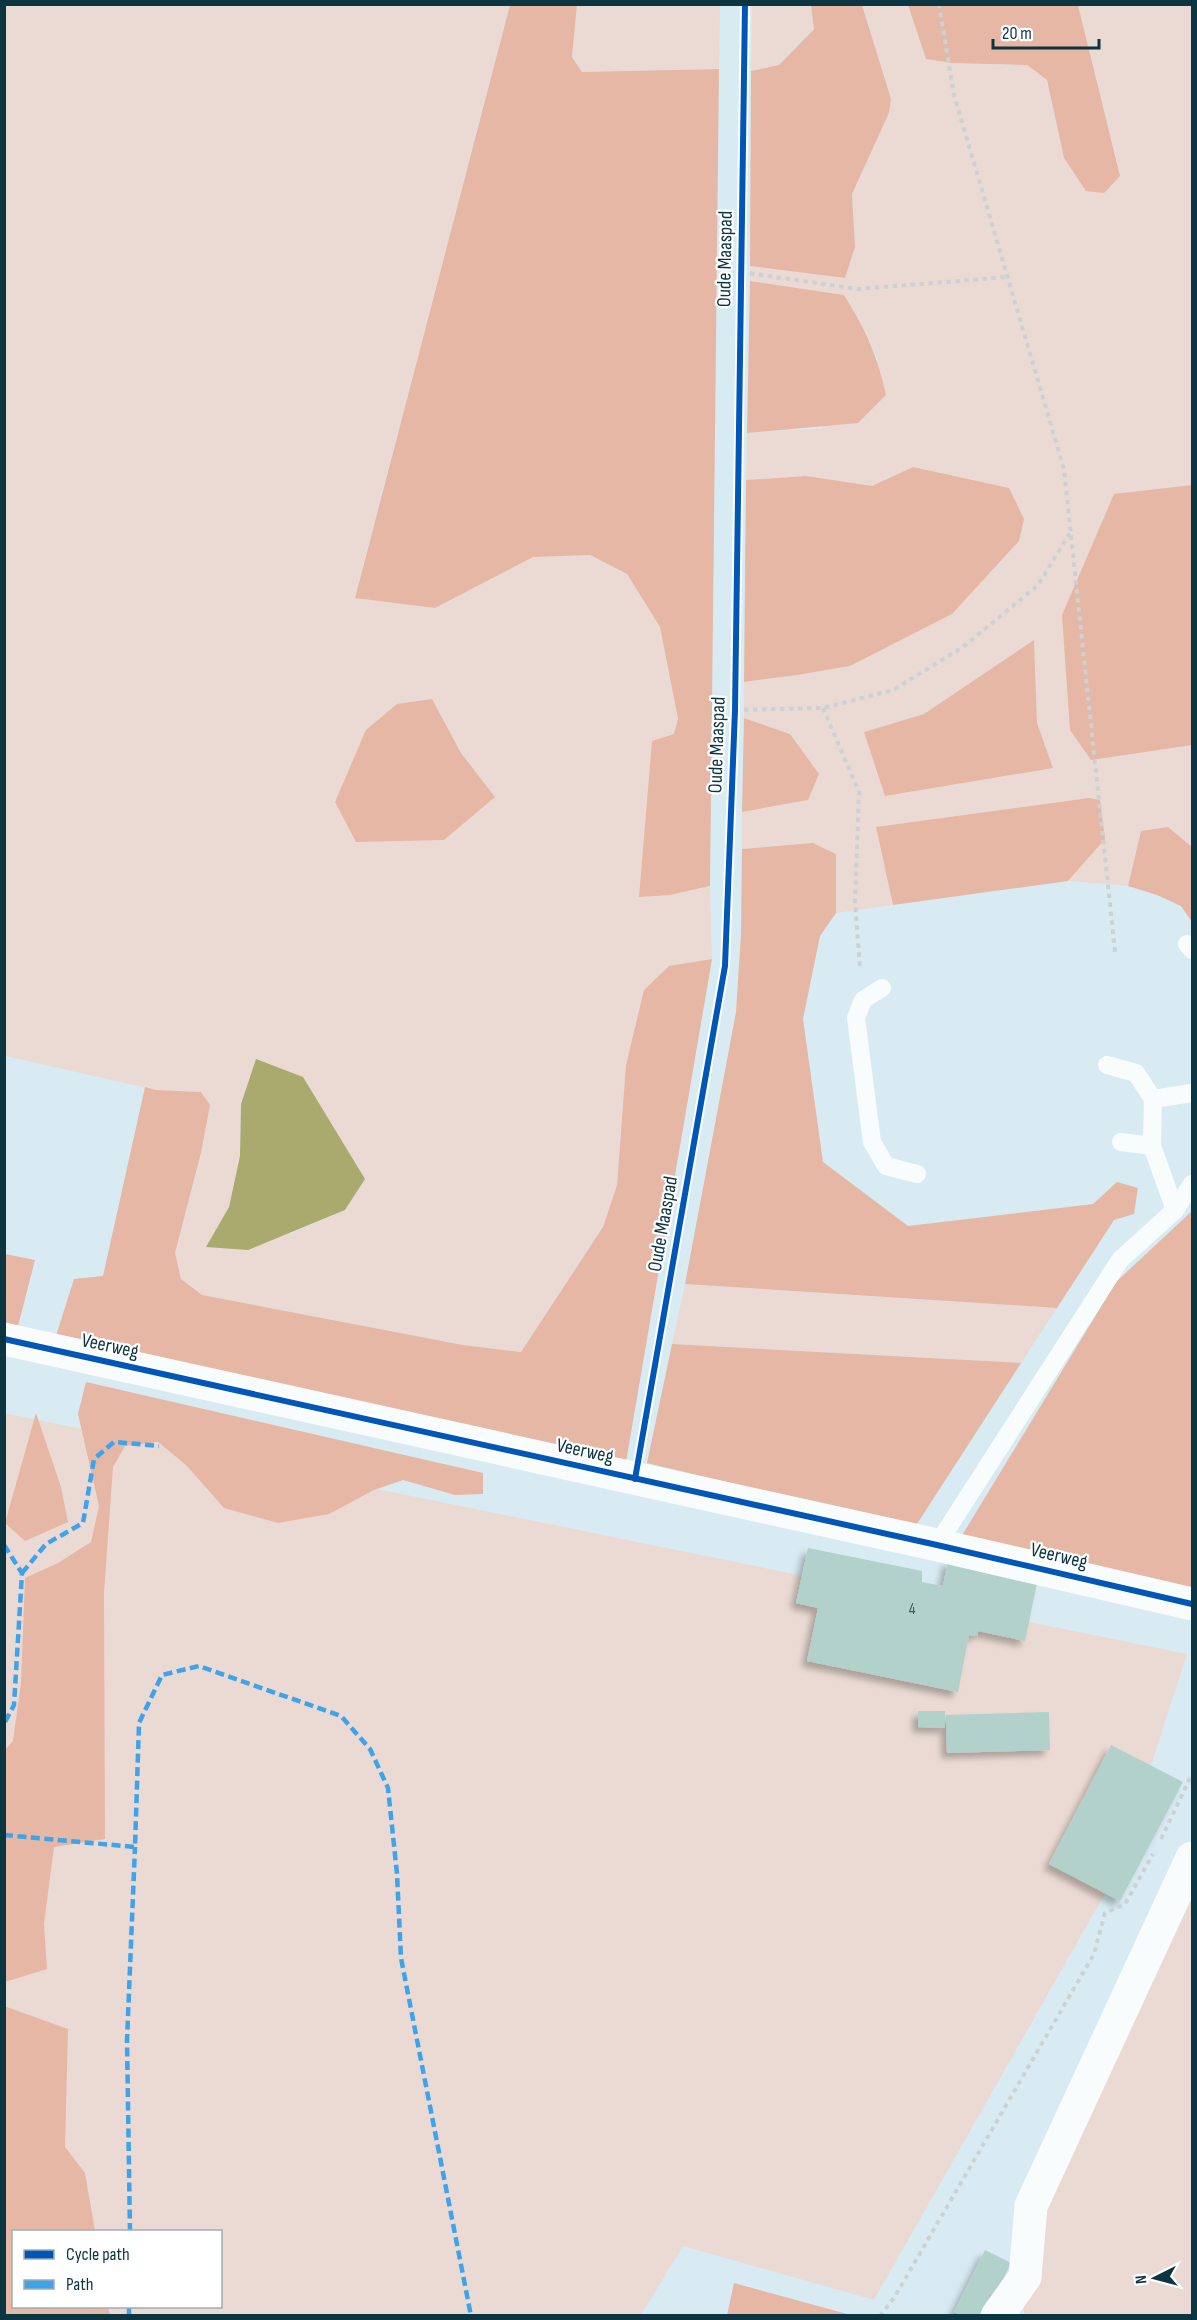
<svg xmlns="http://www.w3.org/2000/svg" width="1197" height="2320" font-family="'Sofia Sans Condensed',sans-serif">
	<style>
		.green { fill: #ebdad3; fill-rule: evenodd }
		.forest { fill: #e6b7a4 }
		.water { fill: #aaa96e }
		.building { fill: #b1d1ca; filter: url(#shadow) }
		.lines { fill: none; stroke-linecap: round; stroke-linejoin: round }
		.path { stroke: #cad2d4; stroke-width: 4; stroke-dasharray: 4.5 4.5; stroke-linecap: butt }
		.service { stroke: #f9fcfd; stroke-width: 18 }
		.minor { stroke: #f9fcfd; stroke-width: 33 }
		.quiet { stroke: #3ca3ec; stroke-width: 4.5; stroke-dasharray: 9 4.5; stroke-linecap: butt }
		.cycleway-casing { stroke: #fff; stroke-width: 10 }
		.cycleway { stroke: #0057b8; stroke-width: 6 }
		.labels { text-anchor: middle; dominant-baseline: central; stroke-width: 4.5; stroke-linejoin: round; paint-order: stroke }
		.number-label { font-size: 16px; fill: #355c64 }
		.street-label { font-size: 20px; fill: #0c3542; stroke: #fff }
	</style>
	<defs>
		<filter id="shadow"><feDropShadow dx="-5.5" dy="5.5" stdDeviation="3" flood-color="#0004"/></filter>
	</defs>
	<rect width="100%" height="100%" fill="#d8ebf2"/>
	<!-- green -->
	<g class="green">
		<path d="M4,5H510L355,597L435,608L533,556L589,555L627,574L660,627L678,719L639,896L670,895L710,886L712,959L669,966L644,990L626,1066L617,1185L603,1227L521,1352L463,1345L202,1295L181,1279L175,1253L201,1153L210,1105L201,1092L156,1090L5,1056ZM432,699L461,753L495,797L366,730ZM241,1104L365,1179L345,1210L291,1233L206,1247L229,1207L240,1156Z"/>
		<polygon points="577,5 720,5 719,69 582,72 572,57"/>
		<polygon points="752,5 811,5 814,28 779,65 751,71"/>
		<path d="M862,5H908L926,59L952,63L1027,65L1047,80L1064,158L1120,176L1078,5H1192V485L1114,494L1062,615L1091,759L1192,745V847L1168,827L1141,831L1128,886L1068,881L1104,839L876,827L893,905L836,913V854L813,843L742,849V812L808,800L790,734L744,718V682L797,675L850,666L952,614L913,467L872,487L806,476L746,480L747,433L822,428L878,360L859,319L844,295L750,281V266L845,278L855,247L852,194L889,113L891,99ZM1034,641L1037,723L1053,768L864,732L924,714Z"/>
		<polygon points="685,1284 1057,1308 1021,1363 672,1344"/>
		<path d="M4,1413L1187,1654L1115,1876L874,2300L683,2246L641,2315H5ZM14,2232H220V2306H14Z"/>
		<polygon points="1192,1879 1192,2315 1024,2315 1022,2245"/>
	</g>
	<!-- forest -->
	<g class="forest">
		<polygon points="510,5 577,5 572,57 582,72 719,69 710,886 670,895 639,897 652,741 674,734 678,719 660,627 627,574 590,555 533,557 435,608 355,598"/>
		<polygon points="811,5 862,5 891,99 889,113 852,194 855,247 845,278 750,266 751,71 779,65 814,29"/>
		<polygon points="908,5 1078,5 1120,176 1104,193 1086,191 1064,158 1047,80 1027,65 952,63 926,59"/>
		<path d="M750,281L844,295C866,330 877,355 886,395L858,423L747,433Z"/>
		<polygon points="913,467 1009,488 1024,519 1019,541 952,614 850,666 797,675 744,682 746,480 806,476 872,486"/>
		<polygon points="1192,485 1192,745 1091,760 1070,730 1062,615 1114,494"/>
		<polygon points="1034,640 1037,723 1053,768 885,796 864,732 924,714"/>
		<polygon points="432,699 461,753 495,797 444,840 356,842 335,802 366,730 397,704"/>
		<polygon points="744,718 790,734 819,774 808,800 742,812"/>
		<polygon points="1089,798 1100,800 1105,839 1068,881 893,905 876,827"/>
		<polygon points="1168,827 1192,847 1192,922 1181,906 1157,895 1128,886 1141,831"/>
		<polygon points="813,843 836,854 836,913 820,936 803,1019 823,1162 908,1226 1093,1204 1117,1182 1138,1188 1134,1214 1114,1220 1057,1308 685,1284 736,1012 741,934 742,849"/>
		<polygon points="712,959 626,1462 54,1342 74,1279 103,1276 145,1087 156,1090 201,1092 210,1105 201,1153 175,1253 181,1279 202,1295 463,1345 521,1352 603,1227 617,1185 626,1065 644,990 669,966"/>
		<polygon points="1192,1211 1192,1411 1191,1413 1192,1416 1192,1588 958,1542 1116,1282"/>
		<polygon points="5,1254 35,1260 16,1334 5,1331"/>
		<polygon points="672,1344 1021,1363 915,1527 647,1463"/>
		<polygon points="86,1382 483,1473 483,1494 455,1495 403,1480 374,1490 329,1514 278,1523 224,1508 186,1465 158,1442 125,1446 113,1467 104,1593 105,1839 54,1847 44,1924 47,1969 5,1982 4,1751 13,1741 21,1683 25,1578 58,1563 91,1542 99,1506 78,1414"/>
		<polygon points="36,1413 61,1487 68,1522 25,1541 5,1523"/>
		<polygon points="4,2006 68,2029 65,2147 85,2173 95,2231 14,2232 14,2306 108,2307 110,2315 5,2315"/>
		<polygon points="734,2283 851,2315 727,2315"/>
	</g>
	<!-- water -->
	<polygon class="water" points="256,1059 303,1077 365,1179 345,1210 248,1250 206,1247 229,1207 240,1156 241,1104"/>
	<!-- building -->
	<g class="building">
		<polygon points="808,1548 922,1571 922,1582 943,1586 948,1560 1037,1583 1025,1641 978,1631 977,1636 969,1635 958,1692 807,1661 818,1608 796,1603"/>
		<polygon points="918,1711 945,1711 945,1728 918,1727"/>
		<polygon points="1049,1712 1050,1750 947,1753 946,1715"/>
		<polygon points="1111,1745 1183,1782 1120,1901 1049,1864"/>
		<polygon points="985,2250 1011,2263 995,2296 990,2293 980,2316 964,2316 954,2312"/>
	</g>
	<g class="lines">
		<!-- path -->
		<g class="path">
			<polyline points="939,4 954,95 1064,469 1115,952"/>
			<polyline points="741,272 858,289 1008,277"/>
			<polyline points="823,708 859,792 855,901 860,969"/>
			<polyline points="735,710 823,708 893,690 963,647 1038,585 1070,533"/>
			<polyline points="1161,1839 1192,1774"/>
			<polyline points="880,2316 894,2298 1094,1954 1105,1913 1125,1904 1153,1854"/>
		</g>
		<!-- service -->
		<g class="service">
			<polyline points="1187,944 1192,950"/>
			<polyline points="882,988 863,1000 856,1018 872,1142 886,1166 917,1174"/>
			<polyline points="1107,1065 1136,1073 1153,1099 1152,1146"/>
			<polyline points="1153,1099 1192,1093"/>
			<polyline points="1121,1142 1152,1146 1175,1210"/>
			<polyline points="937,1545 1120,1260 1175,1210 1192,1184"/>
		</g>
		<!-- minor -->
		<g class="minor">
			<polyline points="4,1339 937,1545 1192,1604"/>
			<polyline points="997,2316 1025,2277 1031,2206 1192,1858"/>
		</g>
		<!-- quiet -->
		<g class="quiet">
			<polyline points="4,1545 22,1573 14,1705 4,1724"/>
			<polyline points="22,1573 46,1544 83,1523 94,1459 114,1442 159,1446"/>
			<polyline points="4,1835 135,1847 139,1723 162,1675 199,1666 341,1716 370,1749 388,1788 397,1874 401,1958 471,2316"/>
			<polyline points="130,2232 127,2040 135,1847"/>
			<polyline points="129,2316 129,2306"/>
		</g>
		<!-- cycleway casing -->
		<g class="cycleway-casing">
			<g id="cycleway">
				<polyline points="4,1339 937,1545 1192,1604"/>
				<polyline points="635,1479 725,966 735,710 745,4"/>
			</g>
		</g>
		<!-- cycleway -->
		<use href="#cycleway" class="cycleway"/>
	</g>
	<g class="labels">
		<!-- number labels -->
		<g class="number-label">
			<text x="912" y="1609">4</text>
		</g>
		<!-- street labels -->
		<g class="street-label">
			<text transform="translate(725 259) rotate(-89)">Oude Maaspad</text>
			<text transform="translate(717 745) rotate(-88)">Oude Maaspad</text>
			<text transform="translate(663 1224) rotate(-80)">Oude Maaspad</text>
			<text transform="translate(110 1346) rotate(12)">Veerweg</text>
			<text transform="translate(585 1451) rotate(12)">Veerweg</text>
			<text transform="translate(1059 1556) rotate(13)">Veerweg</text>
		</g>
	</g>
	<!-- border -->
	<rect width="1197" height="2320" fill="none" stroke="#0c3542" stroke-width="12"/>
	<!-- legend -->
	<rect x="12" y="2230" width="210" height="78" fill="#ffffff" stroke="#9eaeb3" stroke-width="1.5"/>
	<rect x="24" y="2250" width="30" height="9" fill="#0057b8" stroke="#9eaeb3" stroke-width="1.5"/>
	<text x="66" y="2260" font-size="18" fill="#0c3542">Cycle path</text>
	<rect x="24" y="2280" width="30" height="9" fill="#3ca3ec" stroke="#9eaeb3" stroke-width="1.5"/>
	<text x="66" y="2290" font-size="18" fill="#0c3542">Path</text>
	<!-- north arrow -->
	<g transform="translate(1155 2278) rotate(264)" stroke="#ffffff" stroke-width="4.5" paint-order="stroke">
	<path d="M0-4.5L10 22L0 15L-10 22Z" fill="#0c3542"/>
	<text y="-9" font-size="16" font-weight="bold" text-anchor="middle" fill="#0c3542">N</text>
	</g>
	<!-- scale -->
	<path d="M993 39v9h106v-9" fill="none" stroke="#0c3542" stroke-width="3"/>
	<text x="1002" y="39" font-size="18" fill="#0c3542" stroke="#ffffff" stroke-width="4.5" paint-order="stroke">20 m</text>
</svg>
